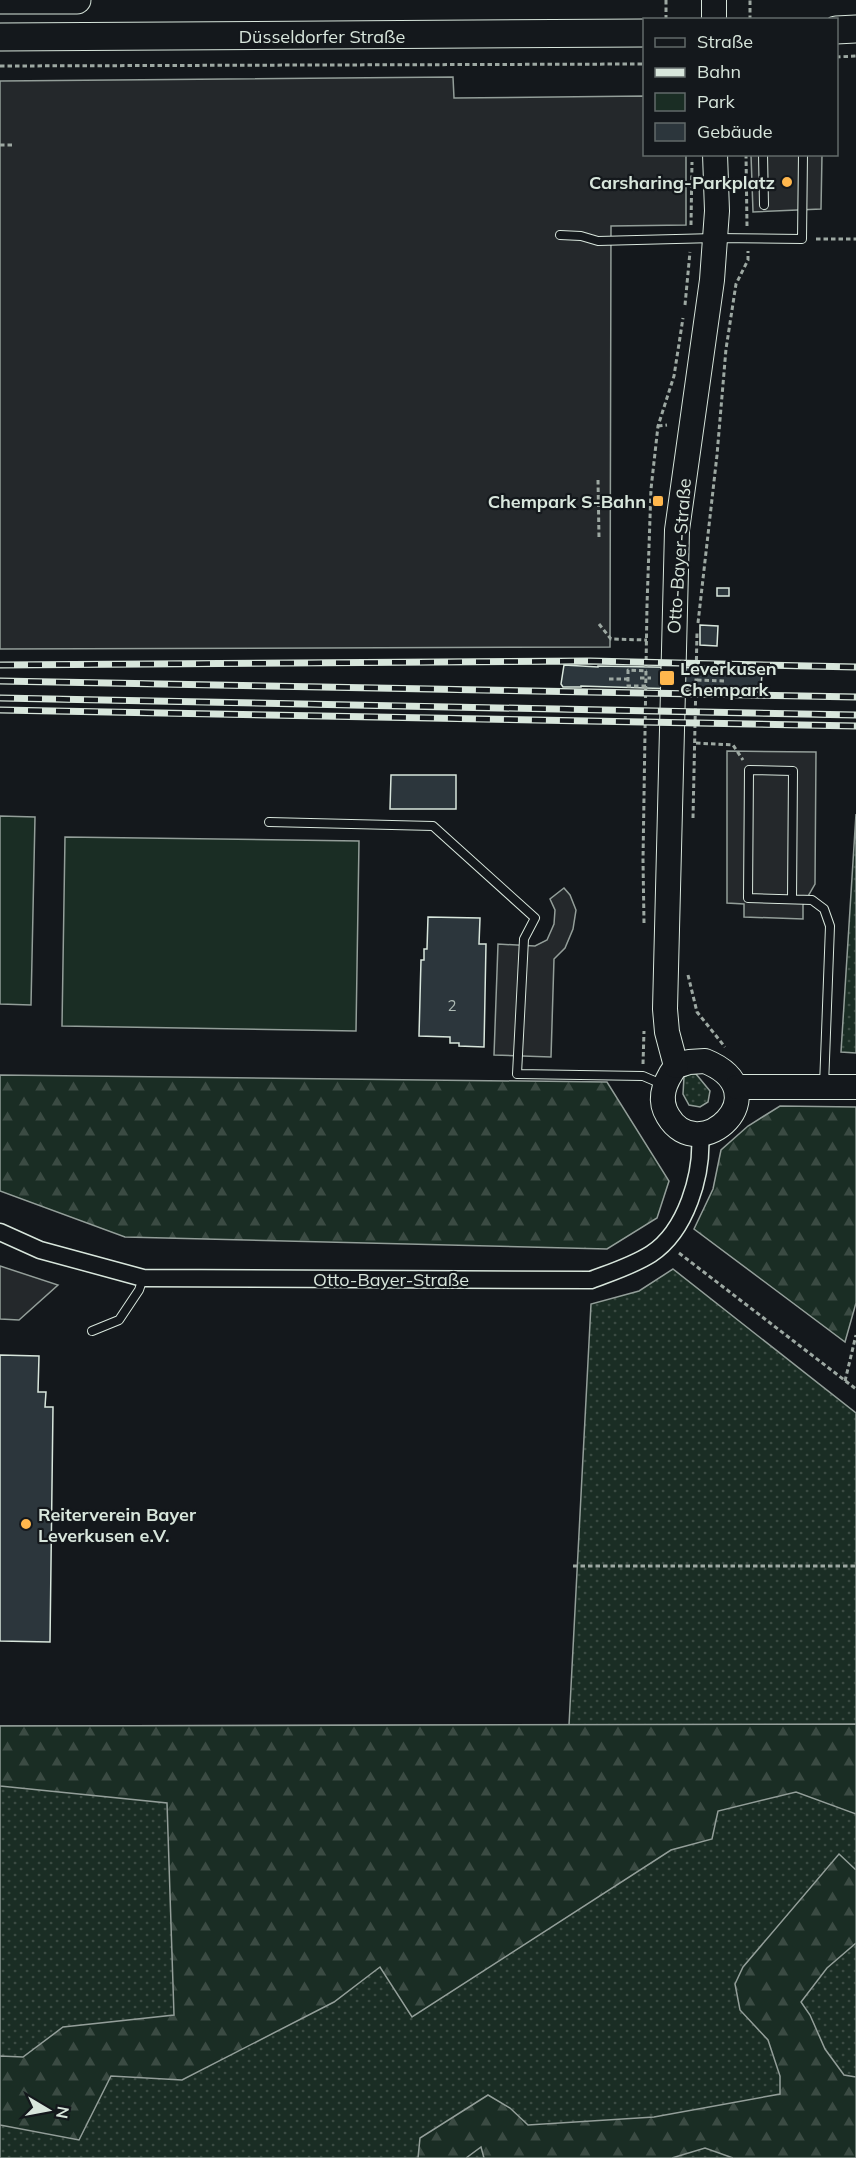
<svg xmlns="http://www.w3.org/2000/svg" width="856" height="2158" font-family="Mulish,sans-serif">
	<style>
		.grass { fill: url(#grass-dots); stroke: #939e99; stroke-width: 1.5 }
		.forest { fill: url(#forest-firs); stroke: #939e99; stroke-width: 1.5 }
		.park { fill: #1a2d24; stroke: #939e99; stroke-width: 1.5 }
		.parking { fill: #24282b; stroke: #939e99; stroke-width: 1.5 }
		.building { fill: #2c363c; stroke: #d8e6dc; stroke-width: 1.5 }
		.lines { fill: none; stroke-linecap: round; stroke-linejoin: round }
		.lane-casing { stroke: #d8e6dc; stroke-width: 10 }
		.street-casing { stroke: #d8e6dc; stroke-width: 19 }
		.secondary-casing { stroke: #d8e6dc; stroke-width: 26 }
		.primary-casing { stroke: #d8e6dc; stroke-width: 29 }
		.path { stroke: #9da8a2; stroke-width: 3; stroke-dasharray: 4.5 3; stroke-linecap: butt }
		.lane { stroke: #14181c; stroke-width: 8 }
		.street { stroke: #14181c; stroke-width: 16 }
		.secondary { stroke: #14181c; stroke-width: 24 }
		.primary { stroke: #14181c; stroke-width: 27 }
		.rail-casing { stroke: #d8e6dc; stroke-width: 7 }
		.rail { stroke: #14181c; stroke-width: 4.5; stroke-dasharray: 14; stroke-linecap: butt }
		.poi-dot { fill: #ffb74d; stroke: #14181c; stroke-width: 2 }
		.labels { text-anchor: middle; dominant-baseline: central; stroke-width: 4.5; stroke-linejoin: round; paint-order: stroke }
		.number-label { font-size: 15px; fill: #adbab4 }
		.street-label { font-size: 18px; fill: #d8e6dc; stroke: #14181c }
		.poi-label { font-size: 18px; font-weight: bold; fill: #d8e6dc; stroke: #14181c; text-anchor: end }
	</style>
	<defs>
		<pattern id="grass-dots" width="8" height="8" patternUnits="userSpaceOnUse" patternTransform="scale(1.5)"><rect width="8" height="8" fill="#1a2d24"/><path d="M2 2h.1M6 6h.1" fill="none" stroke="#3b4b43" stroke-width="1.8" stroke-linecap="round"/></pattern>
		<pattern id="forest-firs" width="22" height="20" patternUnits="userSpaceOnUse" patternTransform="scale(1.5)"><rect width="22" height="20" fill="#1a2d24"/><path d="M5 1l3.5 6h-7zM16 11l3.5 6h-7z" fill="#3b4b43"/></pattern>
	</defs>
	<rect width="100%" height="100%" fill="#14181c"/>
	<!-- grass -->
	<g class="grass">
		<polygon points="856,814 856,1053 841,1052"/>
		<polygon points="691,1073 696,1074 710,1091 708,1102 700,1107 689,1105 683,1094 684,1077"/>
		<polygon points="673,1269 856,1413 856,2158 0,2158 0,1726 569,1725 591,1304 639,1291"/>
	</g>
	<!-- forest -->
	<g class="forest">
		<polygon points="0,1075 607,1082 669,1181 657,1218 607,1249 125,1237 0,1191"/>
		<polygon points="780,1106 856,1107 856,1303 845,1342 694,1229 713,1189 721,1150 748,1126"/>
		<polygon points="856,1724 856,1814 796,1792 718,1811 712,1839 671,1850 412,2017 380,1967 334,2002 182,2080 111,2076 79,2140 0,2125 0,2056 23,2057 63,2027 174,2015 167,1803 0,1786 0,1726"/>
		<polygon points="839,1854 856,1870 856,1943 827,1968 801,2002 810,2015 825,2049 844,2075 856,2077 856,2158 733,2158 705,2148 672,2158 484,2158 481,2147 466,2158 418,2158 420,2138 488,2095 510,2108 528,2125 654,2117 780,2094 780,2076 768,2040 740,2010 735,1984 743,1967"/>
	</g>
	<!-- park -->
	<g class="park">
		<polygon points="0,816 35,817 31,1005 0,1004"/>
		<polygon points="65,837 359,841 356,1031 62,1026"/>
	</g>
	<!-- parking -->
	<g class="parking">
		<polygon points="453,77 454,98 644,96 644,154 686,155 686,225 611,226 610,647 0,649 0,81"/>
		<polygon points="751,155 822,155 821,209 753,212"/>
		<polygon points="727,751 816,752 815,884 803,905 803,919 744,917 744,904 727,903"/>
		<polygon points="564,888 570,895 576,910 573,929 565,948 554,959 551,1057 494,1055 498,944 535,946 547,940 554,924 555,910 550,899"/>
		<polygon points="0,1266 58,1285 19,1320 0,1319"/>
	</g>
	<!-- building -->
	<g class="building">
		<rect x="717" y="588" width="12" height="8"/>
		<polygon points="700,625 718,626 717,646 700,645"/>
		<polygon points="564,665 598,667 598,666 760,669 762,673 761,688 759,691 677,688 677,689 581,686 581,687 563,687 561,684"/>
		<polygon points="391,775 456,775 456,809 390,809"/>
		<polygon points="428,917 480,918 479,944 486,944 484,1047 459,1046 459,1043 450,1043 450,1037 419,1036 421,960 424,960 424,949 427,949"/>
		<polygon points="0,1355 39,1356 38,1392 46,1392 45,1407 53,1407 50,1642 0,1641"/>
	</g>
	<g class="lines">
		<!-- lane casing -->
		<g class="lane-casing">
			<g id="lane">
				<polyline points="763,154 764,205"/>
				<polyline points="560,235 581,236 598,241 715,238 802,239 803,154"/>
				<polyline points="269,822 433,826 535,918 524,939 517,1074 643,1076 664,1085"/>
				<polyline points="792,899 793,771 749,770 748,898 812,900 824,909 830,926 824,1086"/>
				<polyline points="92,1331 119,1320 139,1290 143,1278"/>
			</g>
		</g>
		<!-- street casing -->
		<g class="street-casing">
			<path id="street" d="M0,1232L40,1250L143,1278L591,1280C612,1272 632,1266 651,1254C686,1231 703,1175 700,1134"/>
		</g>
		<!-- secondary casing -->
		<g class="secondary-casing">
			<g id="secondary">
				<polyline points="714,0 714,20"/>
				<path d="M705,1061C782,1092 699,1169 668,1116C657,1098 665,1081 676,1066L689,1062Z"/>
				<polyline points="676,1066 667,1032 665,1009 677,530 712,280 717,211 715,154"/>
				<polyline points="737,1087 856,1087"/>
			</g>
		</g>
		<!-- primary casing -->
		<g class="primary-casing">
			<g id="primary">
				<polyline points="0,0 77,0"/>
				<polyline points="836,30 856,29"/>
				<polyline points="0,37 644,33"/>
			</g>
		</g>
		<!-- path -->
		<g class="path">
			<polyline points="666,0 666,20"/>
			<polyline points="750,20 750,0"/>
			<polyline points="836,57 856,56"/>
			<polyline points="0,66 644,64"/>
			<polyline points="0,145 13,145"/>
			<polyline points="746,154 747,226"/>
			<polyline points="691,225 692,162"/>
			<polyline points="816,239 856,239"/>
			<polyline points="685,305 690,252"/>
			<polyline points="658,426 667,425"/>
			<polyline points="598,480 599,538"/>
			<polyline points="698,623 717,455 726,349 736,284 748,260 748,251"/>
			<polyline points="599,624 611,639 647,640"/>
			<polyline points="640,678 651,678"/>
			<polyline points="609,679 628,679"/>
			<polyline points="697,680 725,681"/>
			<polyline points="646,686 628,686 628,670 647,671"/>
			<polyline points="696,743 733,745 743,760"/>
			<polyline points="693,818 697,633"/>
			<polyline points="644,923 643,860 647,605 651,489 658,426 674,376 683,318"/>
			<polyline points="688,975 697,1012 725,1047"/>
			<polyline points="643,1064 644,1031"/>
			<polyline points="679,1253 856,1389"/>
			<polyline points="845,1381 856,1335"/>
			<polyline points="573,1566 856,1566"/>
		</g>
		<!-- lane -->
		<use href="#lane" class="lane"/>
		<!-- street -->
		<use href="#street" class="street"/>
		<!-- secondary -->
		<use href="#secondary" class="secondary"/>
		<!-- primary -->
		<use href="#primary" class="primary"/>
		<!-- rail casing -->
		<g class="rail-casing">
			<g id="rail">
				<polyline points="0,665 590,661 856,667"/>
				<polyline points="0,681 856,697"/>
				<polyline points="0,698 856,715"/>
				<polyline points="0,710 856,726"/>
			</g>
		</g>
		<!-- rail -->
		<use href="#rail" class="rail"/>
	</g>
	<!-- markers -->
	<g class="poi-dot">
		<circle cx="787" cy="182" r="6"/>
		<rect x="652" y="495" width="12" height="12" rx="3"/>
		<rect x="659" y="670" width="16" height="16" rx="3"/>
		<circle cx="26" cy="1524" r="6"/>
	</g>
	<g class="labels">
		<!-- number labels -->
		<g class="number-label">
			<text x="452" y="1005">2</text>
		</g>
		<!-- street labels -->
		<g class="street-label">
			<text x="322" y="36">Düsseldorfer Straße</text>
			<text transform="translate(679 556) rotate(-86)">Otto-Bayer-Straße</text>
			<text x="391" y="1279">Otto-Bayer-Straße</text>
		</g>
		<!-- poi labels -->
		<g class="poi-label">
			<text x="775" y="182">Carsharing-Parkplatz</text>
			<text x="646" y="501">Chempark S-Bahn</text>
			<text x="680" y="668" text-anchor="start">Leverkusen<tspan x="680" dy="21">Chempark</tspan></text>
			<text x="38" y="1514" text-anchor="start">Reiterverein Bayer<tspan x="38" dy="21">Leverkusen e.V.</tspan></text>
		</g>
	</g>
	<!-- legend -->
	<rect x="643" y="18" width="195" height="138" fill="#14181c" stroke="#626a69" stroke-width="1.5"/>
	<rect x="655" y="38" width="30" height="9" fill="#14181c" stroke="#626a69" stroke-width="1.5"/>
	<text x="697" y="48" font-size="18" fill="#d8e6dc">Straße</text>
	<rect x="655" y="68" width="30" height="9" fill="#d8e6dc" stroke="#626a69" stroke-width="1.5"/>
	<text x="697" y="78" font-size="18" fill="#d8e6dc">Bahn</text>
	<rect x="655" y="93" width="30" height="18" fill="#1a2d24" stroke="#626a69" stroke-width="1.5"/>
	<text x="697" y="108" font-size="18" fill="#d8e6dc">Park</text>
	<rect x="655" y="123" width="30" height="18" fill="#2c363c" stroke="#626a69" stroke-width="1.5"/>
	<text x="697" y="138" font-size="18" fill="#d8e6dc">Gebäude</text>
	<!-- north arrow -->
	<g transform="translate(48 2110) rotate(100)" stroke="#14181c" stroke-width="4.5" paint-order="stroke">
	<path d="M0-4.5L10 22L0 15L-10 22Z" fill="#d8e6dc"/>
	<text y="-9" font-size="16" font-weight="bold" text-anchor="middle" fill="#d8e6dc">N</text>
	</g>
</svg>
